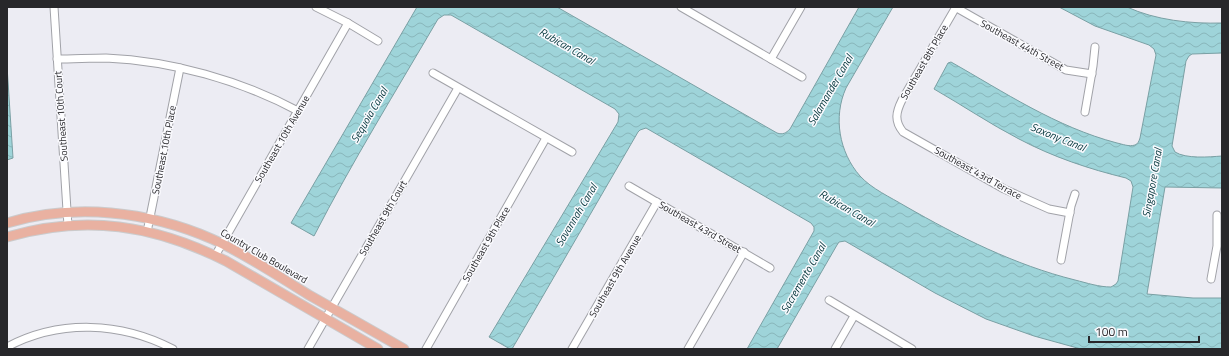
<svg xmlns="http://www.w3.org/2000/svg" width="1229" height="356" font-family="'Titillium Web',sans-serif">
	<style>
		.water { fill: url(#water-waves); stroke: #7aa0a4 }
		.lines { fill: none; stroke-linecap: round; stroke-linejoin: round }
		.minor-casing { stroke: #a1a2a8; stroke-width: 9 }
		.major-casing { stroke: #cbcbcc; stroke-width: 11 }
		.minor { stroke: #fff; stroke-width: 7 }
		.major { stroke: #e9b1a1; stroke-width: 9 }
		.labels { text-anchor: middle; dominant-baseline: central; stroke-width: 3; stroke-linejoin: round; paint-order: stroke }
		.street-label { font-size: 10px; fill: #27272a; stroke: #fafafe }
		.water-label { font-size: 11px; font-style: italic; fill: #003439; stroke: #fafafe }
	</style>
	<defs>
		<pattern id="water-waves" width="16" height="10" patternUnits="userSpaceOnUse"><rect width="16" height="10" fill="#9ed4d9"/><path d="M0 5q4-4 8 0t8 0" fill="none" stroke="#88b6ba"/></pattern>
	</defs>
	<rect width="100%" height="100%" fill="#ececf3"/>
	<!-- water -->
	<g class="water">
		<path d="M417,7H557L777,133C783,135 786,133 790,129L859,7H893L846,88C833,117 839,152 860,176C872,189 890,197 905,206C959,237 1015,265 1075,280C1087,283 1099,287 1111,287L1116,284L1118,281L1133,187L1131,181L1126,178C1089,169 1053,157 1019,139C990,124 962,105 934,89L948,63L951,62C1004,92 1056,127 1117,143C1122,144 1129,147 1135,145C1138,144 1139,141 1140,138L1156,55L1154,49L1149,45L1095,26L1059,7H1127C1155,20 1191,24 1222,23V53L1192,54L1189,56L1186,61L1172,146L1175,152C1186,159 1209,157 1222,156V188L1165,187L1147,294L1193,298H1222V349H1081L1034,336L986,319L935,293L845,241L839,242L837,245L777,349H747L814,231V227L811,223L646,128L640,130L638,132L529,320L512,349H510L489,337L618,122L619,114L615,109L451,15H444L438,19C396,91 352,162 314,236L291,223Z"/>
		<polygon points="7,66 13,158 7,160"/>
	</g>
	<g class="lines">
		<!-- minor casing -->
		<g class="minor-casing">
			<g id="minor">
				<polyline points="54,7 68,226"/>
				<polyline points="316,7 348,23 378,41"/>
				<polyline points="681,7 802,77"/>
				<polyline points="955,7 1066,70 1092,74"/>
				<path d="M956,7L902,100C896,112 894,121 903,132L1004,189L1049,209L1070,213"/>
				<path d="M57,59C73,59 90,58 106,58C172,61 240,80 298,111"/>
				<polyline points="771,59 801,7"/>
				<polyline points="433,73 572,152"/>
				<polyline points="1085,112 1093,66 1095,47"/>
				<polyline points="629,186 770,268"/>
				<polyline points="147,232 180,68"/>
				<polyline points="215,256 348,23"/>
				<polyline points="1061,260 1071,206 1075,194"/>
				<polyline points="1211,279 1217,246 1217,215"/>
				<polyline points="829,300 912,349"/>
				<path d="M7,347C60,319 121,322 173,349"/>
				<polyline points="308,349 458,88"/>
				<polyline points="426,349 546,138"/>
				<polyline points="572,349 657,202"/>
				<polyline points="688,349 744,252"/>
				<polyline points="835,349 854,316"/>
			</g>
		</g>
		<!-- major casing -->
		<g class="major-casing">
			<g id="major">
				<path d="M7,223C75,203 148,211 212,239C246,254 278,276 309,295C341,313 373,331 404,349"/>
				<path d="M7,237C86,214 154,225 226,261L378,349"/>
			</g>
		</g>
		<!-- minor -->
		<use href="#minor" class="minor"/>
		<!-- major -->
		<use href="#major" class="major"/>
	</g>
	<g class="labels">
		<!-- street labels -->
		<g class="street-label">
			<text transform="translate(1022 45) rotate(29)">Southeast 44th Street</text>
			<text transform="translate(924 62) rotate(-60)">Southeast 8th Place</text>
			<text transform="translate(61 116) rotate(-94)">Southeast 10th Court</text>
			<text transform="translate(282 139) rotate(-60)">Southeast 10th Avenue</text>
			<text transform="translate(164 150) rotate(-79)">Southeast 10th Place</text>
			<text transform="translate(978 173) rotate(29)">Southeast 43rd Terrace</text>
			<text transform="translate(383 218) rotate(-60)">Southeast 9th Court</text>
			<text transform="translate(700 227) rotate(30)">Southeast 43rd Street</text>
			<text transform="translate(486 244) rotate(-60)">Southeast 9th Place</text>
			<text transform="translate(264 256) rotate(30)">Country Club Boulevard</text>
			<text transform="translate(615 276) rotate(-60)">Southeast 9th Avenue</text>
		</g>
		<!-- water labels -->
		<g class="water-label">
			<text transform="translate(567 46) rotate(30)">Rubican Canal</text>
			<text transform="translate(830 90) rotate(-60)">Salamander Canal</text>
			<text transform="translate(369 115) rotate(-60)">Sequoia Canal</text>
			<text transform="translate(1058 137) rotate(22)">Saxony Canal</text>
			<text transform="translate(1152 183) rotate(-80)">Singapore Canal</text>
			<text transform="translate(847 208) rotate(30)">Rubican Canal</text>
			<text transform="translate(576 215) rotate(-59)">Savannah Canal</text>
			<text transform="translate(803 278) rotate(-60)">Sacremento Canal</text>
		</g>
	</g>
	<!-- border -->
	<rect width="1229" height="356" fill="none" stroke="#27272a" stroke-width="16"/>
	<!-- scale -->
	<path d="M1089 336v6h110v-6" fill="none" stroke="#27272a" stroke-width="2"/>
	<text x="1095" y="336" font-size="12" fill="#27272a" stroke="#fafafe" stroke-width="3" paint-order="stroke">100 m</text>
</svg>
